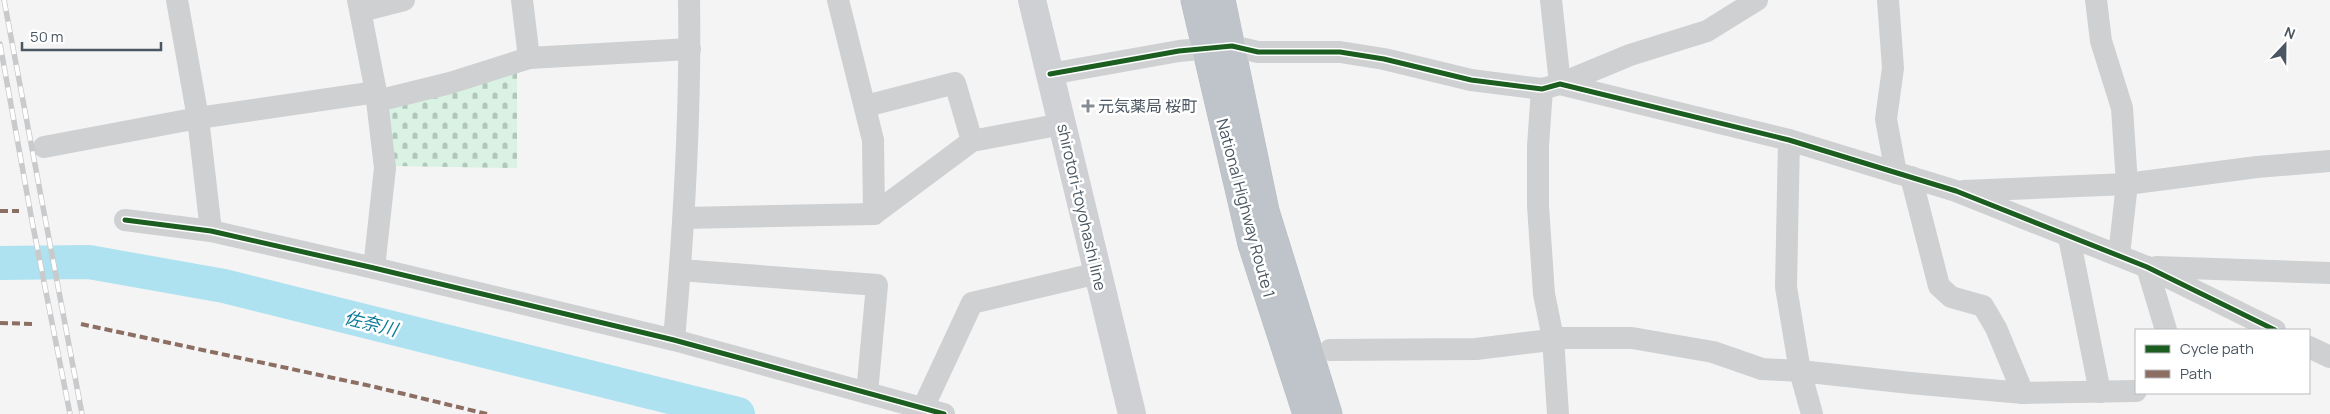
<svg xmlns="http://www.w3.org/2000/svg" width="2330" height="414" font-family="Manrope,'Noto Sans JP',sans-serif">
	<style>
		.cemetery { fill: url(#cemetery-stones) }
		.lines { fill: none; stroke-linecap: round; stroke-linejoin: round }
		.river { stroke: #aee2f0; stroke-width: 34 }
		.highway-casing { stroke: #b9bec3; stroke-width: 29 }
		.street { stroke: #ced0d2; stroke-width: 22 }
		.secondary { stroke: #ced0d4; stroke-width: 28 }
		.highway { stroke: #bec4c9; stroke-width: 28 }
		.rail-casing { stroke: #c9cacc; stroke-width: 5.5 }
		.rail { stroke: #fff; stroke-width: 4; stroke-dasharray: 11; stroke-linecap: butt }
		.quiet { stroke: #8d6e63; stroke-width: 4; stroke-dasharray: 8 4; stroke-linecap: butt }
		.cycleway-casing { stroke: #fff; stroke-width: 8 }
		.cycleway { stroke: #1b5e20; stroke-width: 5 }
		.poi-dot { fill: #868d94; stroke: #fff; stroke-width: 2 }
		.labels { text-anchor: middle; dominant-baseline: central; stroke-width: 5; stroke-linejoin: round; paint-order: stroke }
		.poi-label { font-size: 16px; fill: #4a5661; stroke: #fff; text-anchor: start }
		.street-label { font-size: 16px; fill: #4a5661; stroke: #fff }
		.water-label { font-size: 18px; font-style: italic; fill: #0c7c9b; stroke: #fff }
	</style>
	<defs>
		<pattern id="cemetery-stones" width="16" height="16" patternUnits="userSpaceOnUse" patternTransform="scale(1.25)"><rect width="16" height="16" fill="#d9f2e3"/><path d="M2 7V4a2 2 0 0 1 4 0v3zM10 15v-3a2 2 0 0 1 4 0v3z" fill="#b2c7bb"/></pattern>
	</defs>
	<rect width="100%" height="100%" fill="#f4f4f4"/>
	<!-- cemetery -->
	<polygon class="cemetery" points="517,65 517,168 393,166 388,103"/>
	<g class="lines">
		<!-- river -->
		<polyline class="river" points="0,263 89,262 224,286 738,414"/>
		<!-- highway casing -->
		<g class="highway-casing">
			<g id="highway">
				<polyline points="1195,0 1252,244 1307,414"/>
				<polyline points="1221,0 1265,211 1328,414"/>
			</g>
		</g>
		<!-- street -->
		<g class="street">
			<polyline points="177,0 198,118 211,231"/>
			<polyline points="358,0 376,92 385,168 374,268"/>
			<polyline points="522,0 529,58"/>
			<polyline points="838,0 873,140 874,214"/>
			<polyline points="1551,0 1560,84 1630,55 1707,31 1757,0"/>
			<polyline points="1888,0 1893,68 1886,119 1896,173"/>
			<polyline points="2096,0 2101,41 2122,108 2127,184 2119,255"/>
			<polyline points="361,11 404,0"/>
			<polyline points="1050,74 1179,51 1232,46 1258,52 1340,52 1384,59 1471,80 1542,89 1560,84 1789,140 1956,191 2147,267 2275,330"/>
			<polyline points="1542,89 1538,146 1538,206 1544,294 1553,338 1558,414"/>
			<polyline points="377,101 450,83 529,58 690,49"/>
			<polyline points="866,106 955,83 972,141"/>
			<polyline points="1789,140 1786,287 1800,371 1812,414"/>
			<polyline points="44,147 198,118 376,92"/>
			<polyline points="1911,177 1939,286 1951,297 1983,306 1996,328 2023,393"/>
			<polyline points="1964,191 2127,184 2257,167 2330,161"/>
			<polyline points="685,218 874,214 972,141 1062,124"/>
			<polyline points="125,220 211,231 374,268 674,340 944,414"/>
			<polyline points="2069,237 2100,392"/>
			<polyline points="2147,267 2166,330"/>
			<polyline points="2156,267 2330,273"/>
			<polyline points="680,270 877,285 867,393"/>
			<path d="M674,340C684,227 691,114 689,0"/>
			<polyline points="2309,347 2330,357"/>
			<polyline points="1330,350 1476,349 1542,341 1553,338 1632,338 1713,352 1762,369 1800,371 1910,383 2023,393 2136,391"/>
			<polyline points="923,408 972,303 1098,273"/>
		</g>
		<!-- secondary -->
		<polyline class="secondary" points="1032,0 1132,414"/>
		<!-- highway -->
		<use href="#highway" class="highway"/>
		<!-- rail casing -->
		<g class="rail-casing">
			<g id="rail">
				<polyline points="4,0 82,414"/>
				<polyline points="0,44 32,221 70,414"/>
			</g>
		</g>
		<!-- rail -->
		<use href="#rail" class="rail"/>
		<!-- quiet -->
		<g class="quiet">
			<polyline points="0,211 19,211"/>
			<polyline points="0,323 35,324"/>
			<polyline points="81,324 371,386 487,414"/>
		</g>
		<!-- cycleway casing -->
		<g class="cycleway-casing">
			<g id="cycleway">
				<polyline points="1050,74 1179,51 1232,46 1258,52 1340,52 1384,59 1471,80 1542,89 1560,84 1789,140 1956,191 2147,267 2275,330"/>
				<polyline points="125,220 211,231 374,268 674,340 944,414"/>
			</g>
		</g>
		<!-- cycleway -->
		<use href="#cycleway" class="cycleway"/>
	</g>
	<!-- markers -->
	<path class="poi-dot" d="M1085.5 98.5h5v5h5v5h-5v5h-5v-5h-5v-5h5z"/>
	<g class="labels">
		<!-- poi labels -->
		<g class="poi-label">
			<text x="1098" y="106">元気薬局 桜町</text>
		</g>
		<!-- street labels -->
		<g class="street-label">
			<text transform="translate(1082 207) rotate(77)">shirotori-toyohashi line</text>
			<text transform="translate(1246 208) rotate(75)">National Highway Route 1</text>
		</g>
		<!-- water labels -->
		<g class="water-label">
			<text transform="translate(371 323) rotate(14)">佐奈川</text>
		</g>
	</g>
	<!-- legend -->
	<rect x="2135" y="329" width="175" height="65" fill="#ffffff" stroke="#b7bbc0"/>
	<rect x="2145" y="345" width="25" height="8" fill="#1b5e20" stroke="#b7bbc0"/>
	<text x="2180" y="354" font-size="15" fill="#4a5661">Cycle path</text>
	<rect x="2145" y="370" width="25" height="8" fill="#8d6e63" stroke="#b7bbc0"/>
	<text x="2180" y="379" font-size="15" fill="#4a5661">Path</text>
	<!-- north arrow -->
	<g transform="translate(2285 45) rotate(22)" stroke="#ffffff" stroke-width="4" paint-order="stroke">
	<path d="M0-4L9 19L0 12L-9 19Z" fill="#4a5661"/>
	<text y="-8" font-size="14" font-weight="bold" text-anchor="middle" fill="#4a5661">N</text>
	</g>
	<!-- scale -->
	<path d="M22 42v8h139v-8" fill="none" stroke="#4a5661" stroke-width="2.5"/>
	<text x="30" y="42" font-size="15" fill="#4a5661" stroke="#ffffff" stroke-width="4" paint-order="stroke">50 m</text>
</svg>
